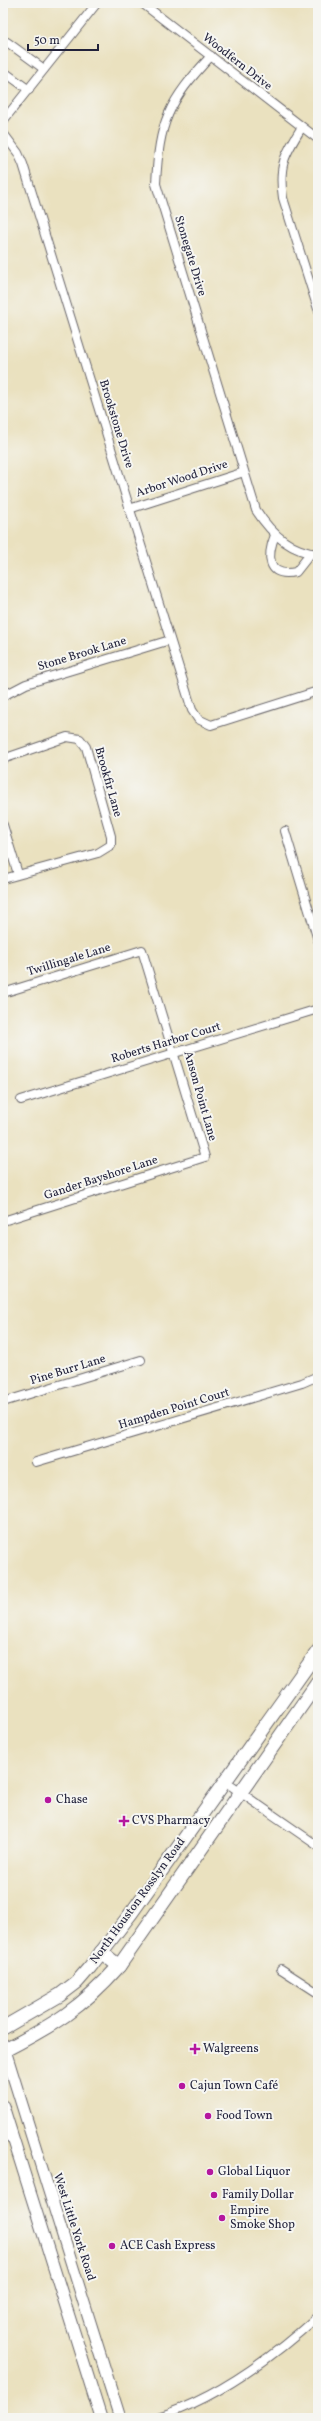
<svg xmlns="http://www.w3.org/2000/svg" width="321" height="2421" font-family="Vollkorn,serif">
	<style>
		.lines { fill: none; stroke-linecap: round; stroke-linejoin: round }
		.minor-casing { stroke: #686569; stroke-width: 10 }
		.tertiary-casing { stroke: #686569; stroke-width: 12 }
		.secondary-casing { stroke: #686569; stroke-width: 13 }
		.primary-casing { stroke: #686569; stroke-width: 15 }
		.minor { stroke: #fff; stroke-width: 8 }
		.tertiary { stroke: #fff; stroke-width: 10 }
		.secondary { stroke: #fff; stroke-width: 11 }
		.primary { stroke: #fff; stroke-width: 13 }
		.poi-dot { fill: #b5179e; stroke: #f6f6f2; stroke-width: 1.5 }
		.labels { text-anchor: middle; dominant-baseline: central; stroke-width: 4; stroke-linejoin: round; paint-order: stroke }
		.street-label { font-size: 12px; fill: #22223b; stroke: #f6f6f2 }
		.poi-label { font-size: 12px; fill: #22223b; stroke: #f6f6f2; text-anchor: start }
	</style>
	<rect width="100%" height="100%" fill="#f6f6f2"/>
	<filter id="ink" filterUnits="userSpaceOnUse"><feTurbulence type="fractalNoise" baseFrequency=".025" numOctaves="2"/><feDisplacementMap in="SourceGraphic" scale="8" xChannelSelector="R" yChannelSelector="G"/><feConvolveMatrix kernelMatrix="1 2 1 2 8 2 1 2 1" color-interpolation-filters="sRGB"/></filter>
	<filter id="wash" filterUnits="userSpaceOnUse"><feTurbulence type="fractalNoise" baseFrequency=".012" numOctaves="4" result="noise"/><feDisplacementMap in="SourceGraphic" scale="16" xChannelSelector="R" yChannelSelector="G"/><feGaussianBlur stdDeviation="0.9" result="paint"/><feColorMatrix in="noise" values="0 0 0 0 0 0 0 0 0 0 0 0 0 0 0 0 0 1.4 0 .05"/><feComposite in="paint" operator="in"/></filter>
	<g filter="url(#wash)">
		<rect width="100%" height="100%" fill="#eae1bf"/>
	</g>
	<g filter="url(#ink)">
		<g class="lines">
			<!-- minor casing -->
			<g class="minor-casing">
				<g id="minor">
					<polyline points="142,3 318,139"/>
					<polyline points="3,42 7,42 44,69"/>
					<path d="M211,56C168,102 159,122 156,184L256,510C270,532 290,552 318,554"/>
					<polyline points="3,71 29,90"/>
					<polyline points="3,121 97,3"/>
					<path d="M302,127C285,154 278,165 283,198L318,309"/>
					<polyline points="3,133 18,153 23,164 192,710 198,719 211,725 318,691"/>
					<polyline points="129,509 244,472"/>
					<path d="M275,535C267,555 266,578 296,572L311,553"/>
					<polyline points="3,696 26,684 170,640"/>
					<polyline points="3,759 67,737 80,739 86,747 111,836 111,845 98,853 3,879"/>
					<polyline points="3,825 18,874"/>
					<polyline points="285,831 318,940"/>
					<polyline points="3,993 142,950 205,1157 3,1221"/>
					<polyline points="21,1100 318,1009"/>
					<polyline points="3,1402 141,1360"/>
					<polyline points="36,1462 302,1383 318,1376"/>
					<polyline points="224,1781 318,1846"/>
					<polyline points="281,1969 318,1993"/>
					<path d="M155,2418C217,2399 271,2359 318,2316"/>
				</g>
			</g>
			<!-- tertiary casing -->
			<g class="tertiary-casing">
				<polyline id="tertiary" points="3,2133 13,2140"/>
			</g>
			<!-- secondary casing -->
			<g class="secondary-casing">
				<g id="secondary">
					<polyline points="3,2044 120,2418"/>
					<polyline points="3,2106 101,2418"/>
				</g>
			</g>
			<!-- primary casing -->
			<g class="primary-casing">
				<g id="primary">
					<polyline points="101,1952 119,1966"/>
					<polyline points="3,2028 60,1995 77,1982 90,1967 132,1912 318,1651"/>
					<path d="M3,2051C52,2026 82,2008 119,1966L318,1682"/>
				</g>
			</g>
			<!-- minor -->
			<use href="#minor" class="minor"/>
			<!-- tertiary -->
			<use href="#tertiary" class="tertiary"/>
			<!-- secondary -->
			<use href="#secondary" class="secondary"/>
			<!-- primary -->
			<use href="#primary" class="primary"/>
		</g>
	</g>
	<!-- markers -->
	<g class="poi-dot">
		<circle cx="48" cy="1800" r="4"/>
		<path d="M122 1815h4v4h4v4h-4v4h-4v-4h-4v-4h4z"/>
		<path d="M193 2043h4v4h4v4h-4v4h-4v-4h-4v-4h4z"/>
		<circle cx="182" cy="2086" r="4"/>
		<circle cx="208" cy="2116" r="4"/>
		<circle cx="210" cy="2172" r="4"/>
		<circle cx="214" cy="2195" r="4"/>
		<circle cx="222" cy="2218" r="4"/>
		<circle cx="112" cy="2246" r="4"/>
	</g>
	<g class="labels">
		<!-- street labels -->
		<g class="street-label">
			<text transform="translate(237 62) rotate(38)">Woodfern Drive</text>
			<text transform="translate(190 256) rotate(73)">Stonegate Drive</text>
			<text transform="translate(116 424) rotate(73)">Brookstone Drive</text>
			<text transform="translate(182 479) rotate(-18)">Arbor Wood Drive</text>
			<text transform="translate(82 654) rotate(-17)">Stone Brook Lane</text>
			<text transform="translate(108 782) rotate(74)">Brookfir Lane</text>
			<text transform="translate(69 960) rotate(-17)">Twillingale Lane</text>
			<text transform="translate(166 1043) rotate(-17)">Roberts Harbor Court</text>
			<text transform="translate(200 1096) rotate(74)">Anson Point Lane</text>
			<text transform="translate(101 1178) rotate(-18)">Gander Bayshore Lane</text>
			<text transform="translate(68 1370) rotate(-17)">Pine Burr Lane</text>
			<text transform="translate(174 1409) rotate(-17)">Hampden Point Court</text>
			<text transform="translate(138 1901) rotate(-54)">North Houston Rosslyn Road</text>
			<text transform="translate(74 2227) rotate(72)">West Little York Road</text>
		</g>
		<!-- poi labels -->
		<g class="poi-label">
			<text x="56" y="1800">Chase</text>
			<text x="132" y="1821">CVS Pharmacy</text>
			<text x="203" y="2049">Walgreens</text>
			<text x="190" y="2086">Cajun Town Café</text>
			<text x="216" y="2116">Food Town</text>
			<text x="218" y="2172">Global Liquor</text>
			<text x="222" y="2195">Family Dollar</text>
			<text x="230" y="2211">Empire<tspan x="230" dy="14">Smoke Shop</tspan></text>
			<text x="120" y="2246">ACE Cash Express</text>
		</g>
	</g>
	<!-- margin -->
	<rect width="321" height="2421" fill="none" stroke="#f6f6f2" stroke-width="16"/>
	<!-- scale -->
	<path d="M28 44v6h70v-6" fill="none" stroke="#22223b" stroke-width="2"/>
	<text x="34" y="44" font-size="12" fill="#22223b" stroke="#f6f6f2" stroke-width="3" paint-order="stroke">50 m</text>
</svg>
